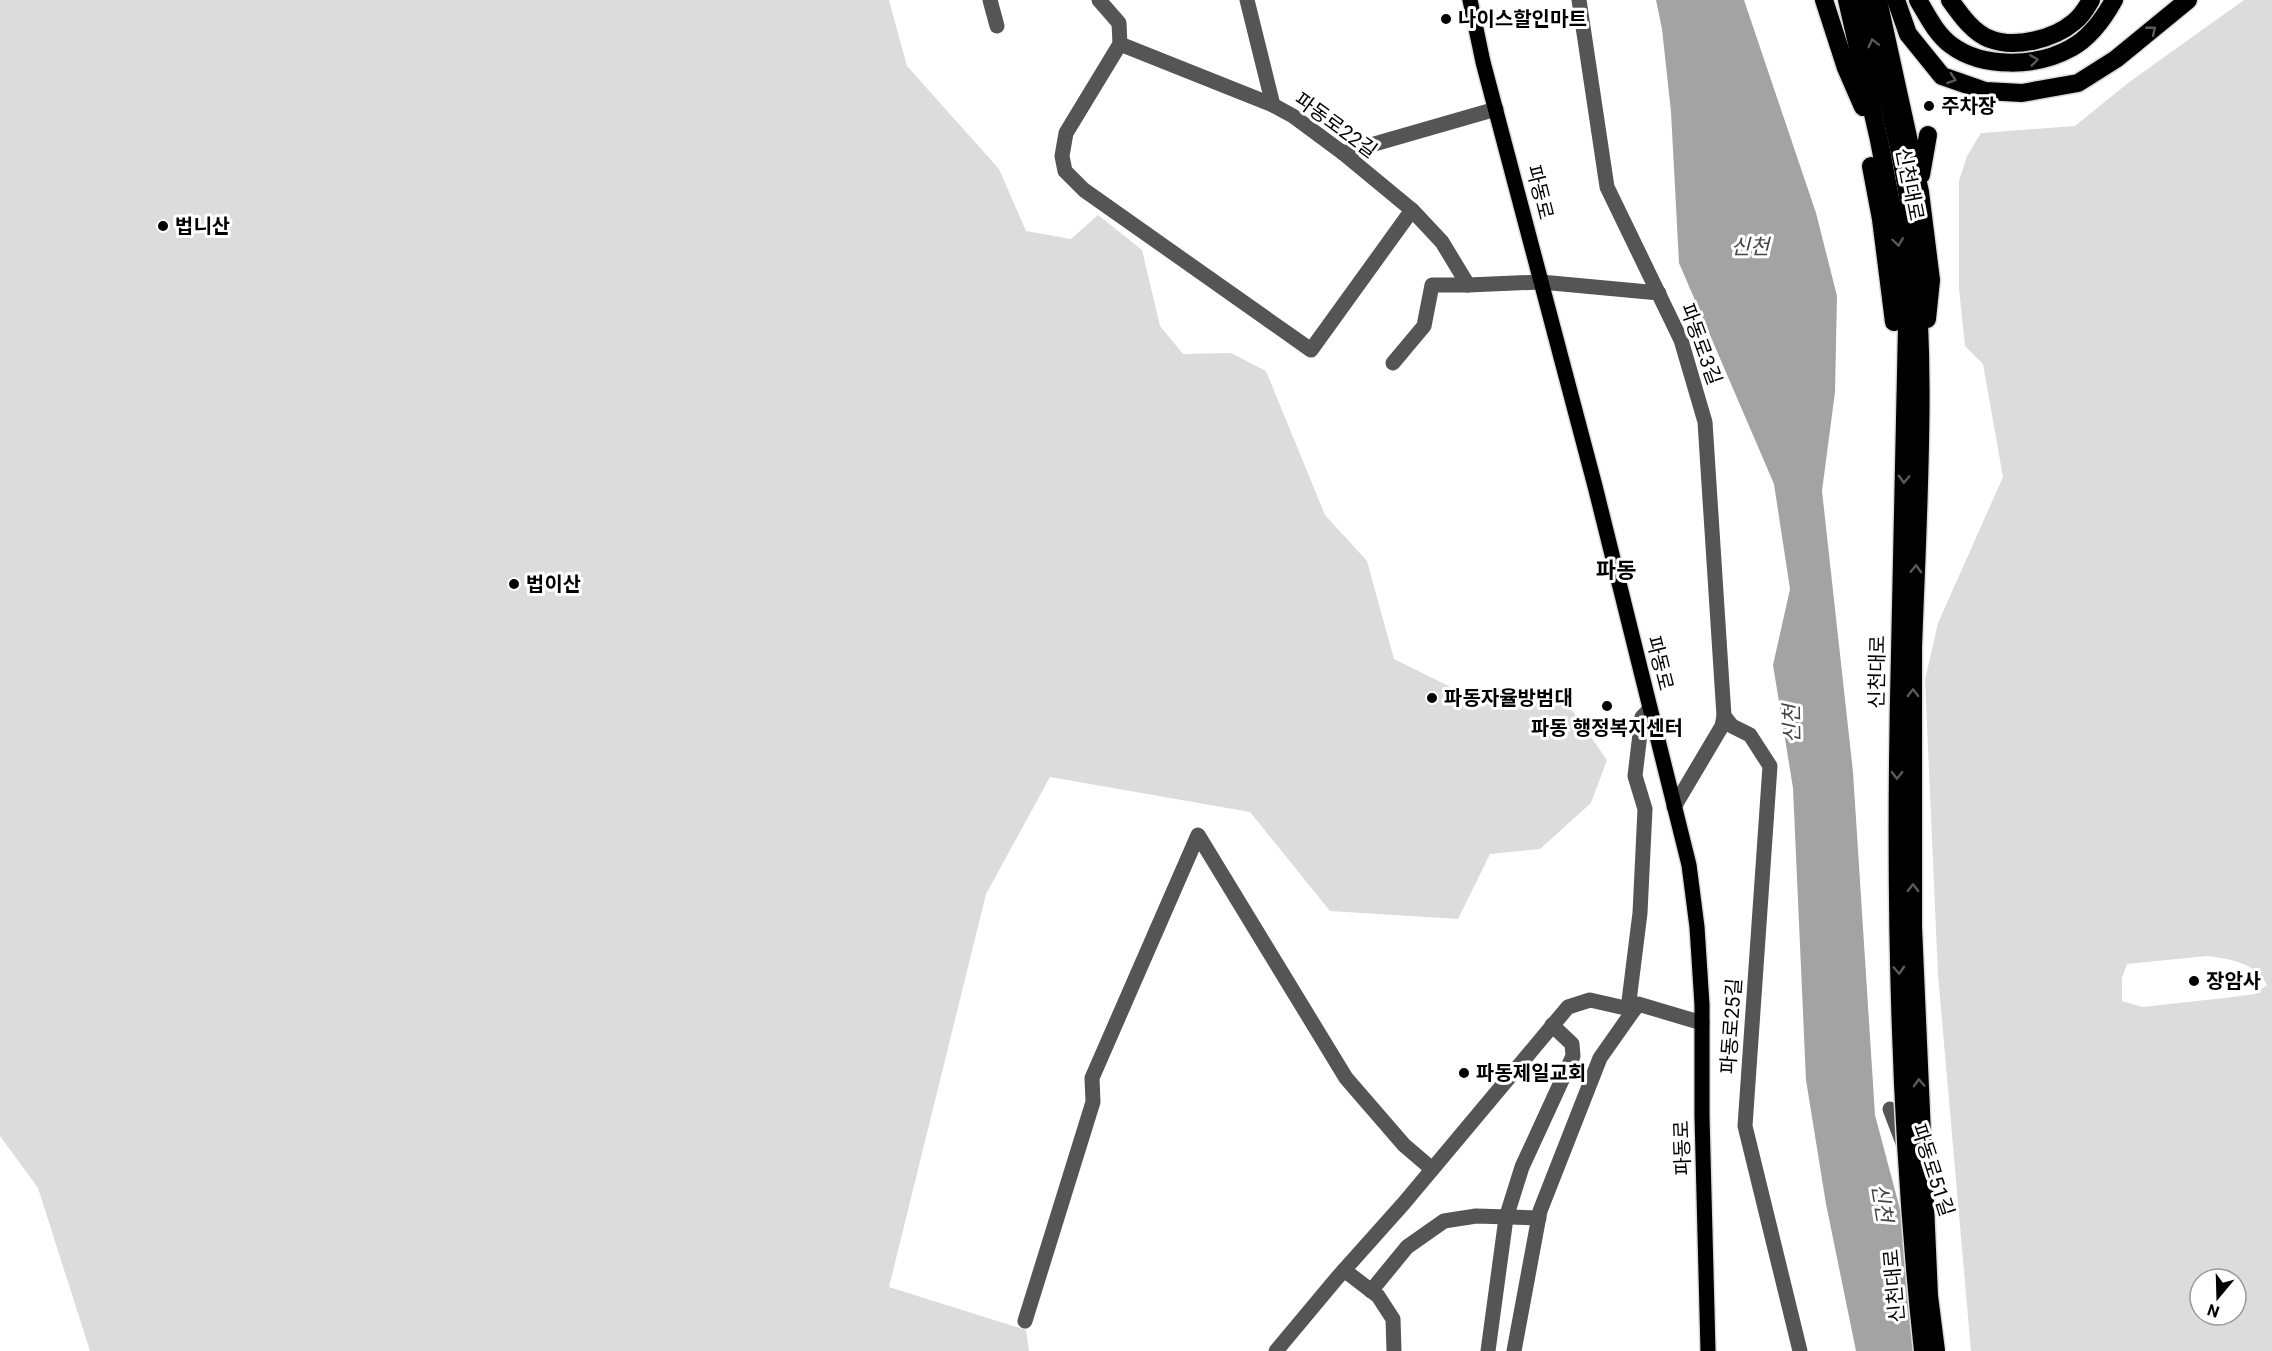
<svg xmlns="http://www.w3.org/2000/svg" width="2272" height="1351" font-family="Roboto,'Noto Sans KR',sans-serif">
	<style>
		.green { fill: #dcdcdc; fill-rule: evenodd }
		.water { fill: #a3a3a3 }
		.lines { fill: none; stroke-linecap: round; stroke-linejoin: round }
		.major-casing { stroke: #dbdbdb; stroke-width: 18 }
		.highway-casing { stroke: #dbdbdb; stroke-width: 21 }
		.minor { stroke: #555; stroke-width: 15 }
		.major { stroke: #000; stroke-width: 15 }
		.highway { stroke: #000; stroke-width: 18 }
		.highway-bridge-casing { stroke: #dbdbdb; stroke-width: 21; stroke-linecap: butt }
		.highway-bridge { stroke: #000; stroke-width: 18 }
		.oneway { stroke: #595959 }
		.poi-dot { fill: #000; stroke: #fff; stroke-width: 2 }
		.labels { text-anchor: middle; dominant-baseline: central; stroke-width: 6; stroke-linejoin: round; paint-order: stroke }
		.poi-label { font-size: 20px; font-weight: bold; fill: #000; stroke: #fff; text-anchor: start }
		.street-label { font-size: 20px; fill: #000; stroke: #fff }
		.water-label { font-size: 21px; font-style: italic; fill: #444; stroke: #fff }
		.quarter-label { font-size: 22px; font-weight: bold; fill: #000; stroke: #fff }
	</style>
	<rect width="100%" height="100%" fill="#fff"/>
	<!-- green -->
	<g class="green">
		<polygon points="0,0 889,0 907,66 999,169 1026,231 1071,239 1098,215 1142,250 1160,326 1183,354 1231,353 1266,371 1325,515 1367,561 1394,659 1479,701 1567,703 1607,760 1591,803 1540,849 1490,854 1458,919 1330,911 1250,812 1050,777 986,894 889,1287 1026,1330 1029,1351 90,1351 38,1188 0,1136"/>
		<path d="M2244,0H2272V1351H1971L1938,975L1925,680L1938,623L2003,477L1983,364L1965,346L1959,289V181L1967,156L1981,133L2075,126L2128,83ZM2207,956C2231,959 2256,963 2267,985L2255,994L2224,998L2142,1007L2122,1001V978L2127,964ZM2200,1279H2236V1315H2200Z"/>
	</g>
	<!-- water -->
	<polygon class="water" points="1656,0 1744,0 1816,213 1837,296 1835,392 1822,491 1853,772 1875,1115 1923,1296 1926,1351 1856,1351 1826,1204 1806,1080 1793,788 1773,665 1790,589 1774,484 1679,263 1671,112 1662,29"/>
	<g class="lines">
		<!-- major casing -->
		<g class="major-casing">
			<polyline id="major" points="1470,0 1483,62 1595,486 1689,865 1697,927 1702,1005 1702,1116 1708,1351"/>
		</g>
		<!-- highway casing -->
		<g class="highway-casing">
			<g id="highway">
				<polyline points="1824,0 1846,68 1863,107"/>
				<polyline points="1847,0 1879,140 1898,240 1907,326 1900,654"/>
				<path d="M1862,0C1879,67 1899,135 1909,204C1929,351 1918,501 1913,648"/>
				<polyline points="1878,0 1920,192 1931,280 1927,319"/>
				<polyline points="1896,0 1908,34 1942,76 1985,91 2022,93 2078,83 2116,59 2188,0"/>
				<path d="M1918,0C1927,15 1936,34 1951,45C1983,69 2037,67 2071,48C2090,38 2104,18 2114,0"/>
				<path d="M1950,0C1960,14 1973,33 1990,39C2015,49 2054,39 2074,22C2081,17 2087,7 2091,0"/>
				<polyline points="1871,166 1881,219 1894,322"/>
				<polyline points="1921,175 1928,135"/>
			</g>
		</g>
		<!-- minor -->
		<g class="minor">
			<polyline points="990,0 997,26"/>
			<polyline points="1099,0 1119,23 1120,44 1273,105 1293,116 1343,153 1412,210 1442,242 1468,285 1541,282 1659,293"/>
			<polyline points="1247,0 1273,105"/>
			<polyline points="1579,0 1607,187 1681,340 1705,422 1724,716 1722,726 1674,807"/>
			<polyline points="1120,44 1066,133 1062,156 1065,171 1084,190 1311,350 1412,210"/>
			<polyline points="1343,153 1496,109"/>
			<polyline points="1393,363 1424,326 1432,285 1468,285"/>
			<polyline points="1724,716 1732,726 1750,735 1770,766 1745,1126 1800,1351"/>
			<polyline points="1628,1009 1640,913 1645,809 1635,776 1642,717 1650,709"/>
			<polyline points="1890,1109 1903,1143"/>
			<polyline points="1344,1270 1378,1296 1393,1319 1394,1351"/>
			<polyline points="1371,1291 1407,1247 1444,1221 1476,1216 1539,1218"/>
			<polyline points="1025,1321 1093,1102 1092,1078 1198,835 1346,1078 1404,1145 1432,1169"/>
			<polyline points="1276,1351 1337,1278 1404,1203 1568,1007 1590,1000 1634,1010"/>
			<polyline points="1488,1351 1506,1218 1522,1167 1573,1056 1572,1044 1552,1025"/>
			<polyline points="1514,1351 1540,1211 1600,1058 1638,1004 1702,1023"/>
		</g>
		<!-- major -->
		<use href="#major" class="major"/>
		<!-- highway -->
		<use href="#highway" class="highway"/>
		<!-- highway-bridge casing -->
		<g class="highway-bridge-casing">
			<g id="highway-bridge">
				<polyline points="1913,648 1913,927 1929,1296 1936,1351"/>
				<path d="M1900,654C1894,886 1898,1120 1923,1351"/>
			</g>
		</g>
		<!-- highway-bridge -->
		<use href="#highway-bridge" class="highway-bridge"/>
	</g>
	<!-- one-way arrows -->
	<defs><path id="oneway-chevron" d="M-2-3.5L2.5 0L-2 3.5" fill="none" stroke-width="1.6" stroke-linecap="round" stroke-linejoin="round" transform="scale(1.5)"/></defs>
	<g class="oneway">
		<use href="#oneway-chevron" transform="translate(2152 30) rotate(-39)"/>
		<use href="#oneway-chevron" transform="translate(1873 43) rotate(-104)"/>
		<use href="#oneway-chevron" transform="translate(2034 60) rotate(-8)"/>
		<use href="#oneway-chevron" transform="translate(1952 79) rotate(19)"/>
		<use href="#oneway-chevron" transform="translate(1898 242) rotate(82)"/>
		<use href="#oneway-chevron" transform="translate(1904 479) rotate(92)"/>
		<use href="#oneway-chevron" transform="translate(1916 569) rotate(-88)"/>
		<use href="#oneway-chevron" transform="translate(1913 693) rotate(-90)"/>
		<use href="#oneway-chevron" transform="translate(1897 775) rotate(91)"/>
		<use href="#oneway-chevron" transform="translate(1913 888) rotate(-90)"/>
		<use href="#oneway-chevron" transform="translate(1899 970) rotate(87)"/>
		<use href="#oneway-chevron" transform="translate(1919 1083) rotate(-93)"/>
	</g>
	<!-- markers -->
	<g class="poi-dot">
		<circle cx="1446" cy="19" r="6"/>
		<circle cx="1929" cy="106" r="6"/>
		<circle cx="163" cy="226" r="6"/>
		<circle cx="514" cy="584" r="6"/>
		<circle cx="1432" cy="698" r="6"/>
		<circle cx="1607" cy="706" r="6"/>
		<circle cx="2194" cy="981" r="6"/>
		<circle cx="1464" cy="1073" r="6"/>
	</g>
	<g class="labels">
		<!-- poi labels -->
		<g class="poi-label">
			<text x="1458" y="19">나이스할인마트</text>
			<text x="1941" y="106">주차장</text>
			<text x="175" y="226">법니산</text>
			<text x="526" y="584">법이산</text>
			<text x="1444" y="698">파동자율방범대</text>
			<text x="1607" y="728" text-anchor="middle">파동 행정복지센터</text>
			<text x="2206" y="981">장암사</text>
			<text x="1476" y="1073">파동제일교회</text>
		</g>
		<!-- street labels -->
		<g class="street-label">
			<text transform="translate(1336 125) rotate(36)">파동로22길</text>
			<text transform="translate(1910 184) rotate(79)">신천대로</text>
			<text transform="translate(1540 192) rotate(76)">파동로</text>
			<text transform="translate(1701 344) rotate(70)">파동로3길</text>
			<text transform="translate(1660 663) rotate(76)">파동로</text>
			<text transform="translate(1877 672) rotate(-89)">신천대로</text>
			<text transform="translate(1731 1026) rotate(-86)">파동로25길</text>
			<text transform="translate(1682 1148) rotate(-92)">파동로</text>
			<text transform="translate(1933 1170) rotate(72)">파동로51길</text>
			<text transform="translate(1894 1286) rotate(-95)">신천대로</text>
		</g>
		<!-- water labels -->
		<g class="water-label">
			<text x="1750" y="247">신천</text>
			<text transform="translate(1792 724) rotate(-91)">신천</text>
			<text transform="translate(1882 1203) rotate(81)">신천</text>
		</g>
		<!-- quarter labels -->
		<g class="quarter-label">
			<text x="1616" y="570">파동</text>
		</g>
	</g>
	<!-- north arrow -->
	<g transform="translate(2218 1297) rotate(199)"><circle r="28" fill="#ffffff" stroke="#999999" stroke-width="1.5"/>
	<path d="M0-4.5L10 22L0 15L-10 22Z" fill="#000000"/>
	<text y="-9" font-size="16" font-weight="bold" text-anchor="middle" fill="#000000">N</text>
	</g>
</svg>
